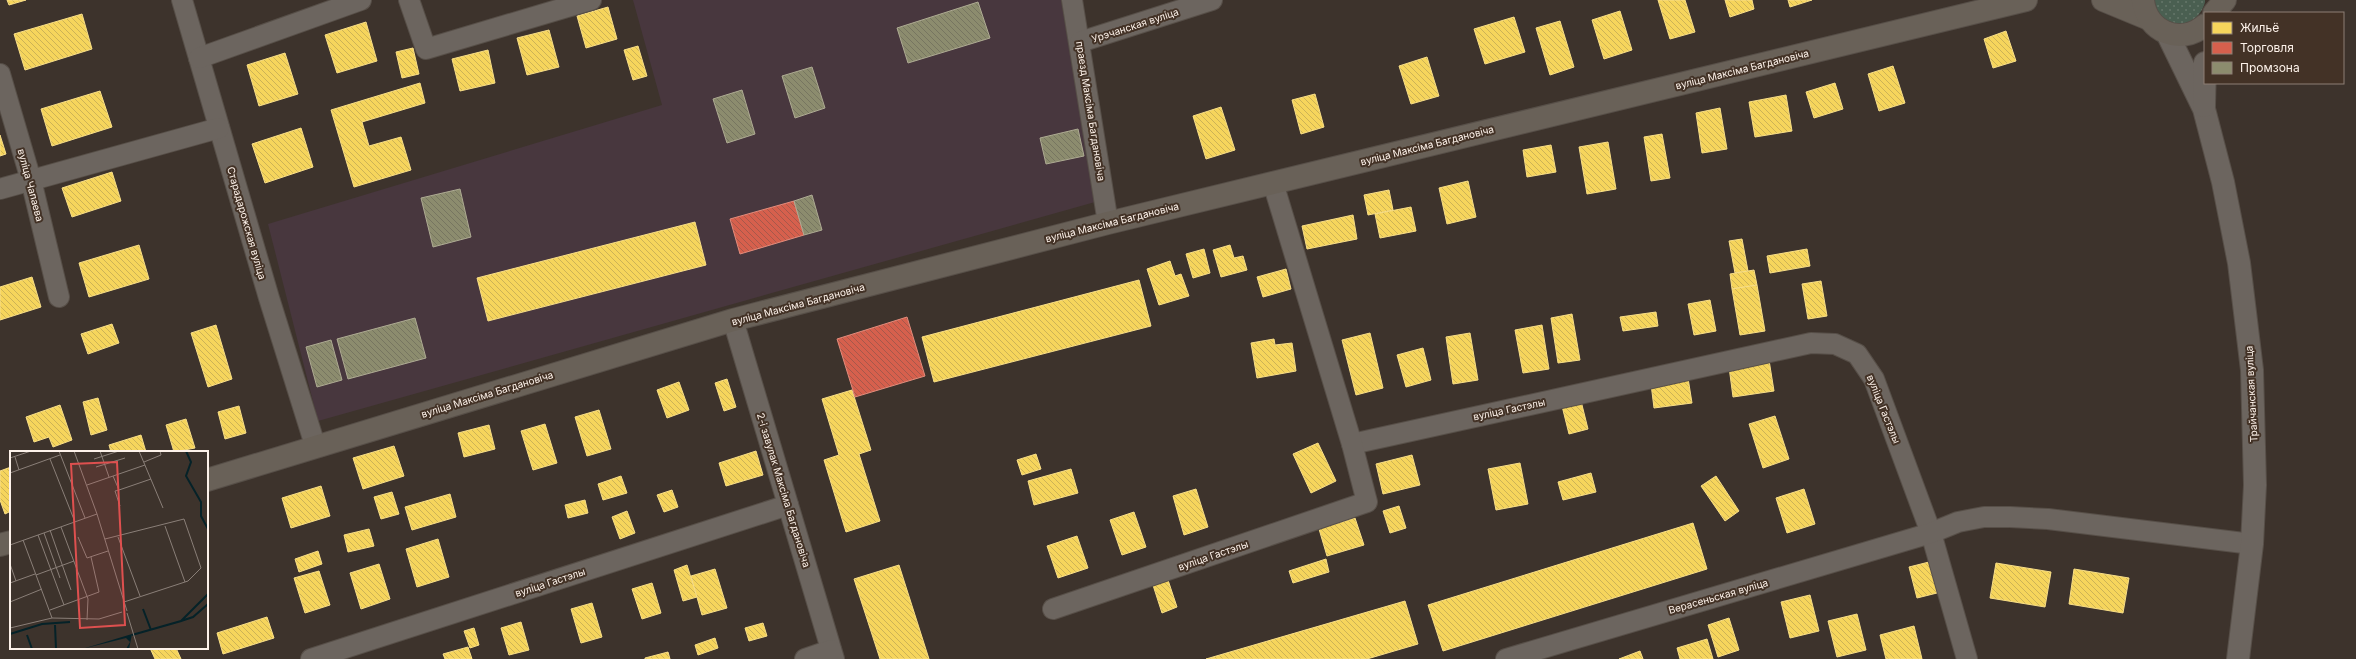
<svg xmlns="http://www.w3.org/2000/svg" width="2356" height="659" font-family="Inter,sans-serif">
	<style>
		.industrial { fill: #48373e }
		.grass { fill: url(#grass-dots) }
		.homes { fill: url(#homes-back-hatch); stroke: #f8de87 }
		.shops { fill: url(#shops-back-hatch); stroke: #e28c7c }
		.industry { fill: url(#industry-back-hatch); stroke: #aeab93 }
		.lines { fill: none; stroke-linecap: round; stroke-linejoin: round }
		.minor-casing { stroke: #574f48; stroke-width: 22 }
		.tertiary-casing { stroke: #574f48; stroke-width: 24 }
		.secondary-casing { stroke: #574f48; stroke-width: 24 }
		.minor { stroke: #6c655f; stroke-width: 20 }
		.tertiary { stroke: #6c655f; stroke-width: 22 }
		.secondary { stroke: #696158; stroke-width: 22 }
		.labels { text-anchor: middle; dominant-baseline: central; stroke-width: 4; stroke-linejoin: round; paint-order: stroke }
		.street-label { font-size: 10px; fill: #fdf2ea; stroke: #433226 }
		.inset-river { fill: none; stroke: #052228; stroke-width: 2 }
		.inset-road { fill: none; stroke: #8a7f78; stroke-width: 1 }
		.view { fill: #de504f; fill-opacity: 0.15; stroke: #de504f; stroke-width: 2 }
		.inset-edge { fill: none; stroke: #fdf2ea; stroke-width: 2 }
	</style>
	<defs>
		<pattern id="grass-dots" width="8" height="8" patternUnits="userSpaceOnUse"><rect width="8" height="8" fill="#4a5f51"/><path d="M2 2h.1M6 6h.1" fill="none" stroke="#65766a" stroke-width="1.8" stroke-linecap="round"/></pattern>
		<pattern id="homes-back-hatch" width="6" height="6" patternUnits="userSpaceOnUse"><rect width="6" height="6" fill="#f6d55c"/><path d="M-1 5l2 2M0 0l6 6M5-1l2 2" fill="none" stroke="#ccb256"/></pattern>
		<pattern id="shops-back-hatch" width="6" height="6" patternUnits="userSpaceOnUse"><rect width="6" height="6" fill="#d6604d"/><path d="M-1 5l2 2M0 0l6 6M5-1l2 2" fill="none" stroke="#a6584b"/></pattern>
		<pattern id="industry-back-hatch" width="6" height="6" patternUnits="userSpaceOnUse"><rect width="6" height="6" fill="#8c8c6e"/><path d="M-1 5l2 2M0 0l6 6M5-1l2 2" fill="none" stroke="#767560"/></pattern>
	</defs>
	<rect width="100%" height="100%" fill="#3d332c"/>
	<!-- industrial -->
	<polygon class="industrial" points="633,0 1061,0 1095,202 318,421 268,224 662,105"/>
	<!-- grass -->
	<path class="grass" d="M2153,0H2205V2C2199,26 2167,35 2156,12C2155,9 2154,4 2153,0Z"/>
	<!-- homes -->
	<g class="homes">
		<polygon points="7,0 26,0 9,5"/>
		<polygon points="1658,0 1685,0 1695,32 1670,39"/>
		<polygon points="1725,0 1752,0 1754,9 1730,17"/>
		<polygon points="1788,0 1812,0 1790,7"/>
		<polygon points="608,7 617,39 586,48 577,16"/>
		<polygon points="1620,11 1632,50 1604,59 1592,20"/>
		<polygon points="82,14 92,49 25,70 14,34"/>
		<polygon points="1514,17 1525,52 1485,64 1474,29"/>
		<polygon points="1560,21 1574,67 1550,75 1536,28"/>
		<polygon points="366,22 377,61 337,73 325,35"/>
		<polygon points="549,30 559,67 527,75 517,38"/>
		<polygon points="2006,31 2016,61 1993,68 1984,39"/>
		<polygon points="638,46 647,76 633,80 624,50"/>
		<polygon points="413,48 419,74 402,78 396,52"/>
		<polygon points="488,50 495,83 460,91 452,59"/>
		<polygon points="285,53 298,94 259,106 247,65"/>
		<polygon points="1427,57 1439,96 1411,104 1399,66"/>
		<polygon points="1893,66 1905,103 1879,111 1868,74"/>
		<polygon points="420,83 425,103 362,122 369,146 401,137 411,170 354,187 331,110"/>
		<polygon points="1835,83 1843,109 1814,118 1806,92"/>
		<polygon points="100,91 112,127 52,146 41,109"/>
		<polygon points="1315,94 1324,127 1301,134 1292,100"/>
		<polygon points="1786,95 1792,131 1755,137 1749,102"/>
		<polygon points="1221,107 1235,150 1206,159 1193,116"/>
		<polygon points="1720,108 1727,149 1702,153 1696,113"/>
		<polygon points="301,128 313,167 265,183 252,144"/>
		<polygon points="1662,134 1670,178 1651,181 1644,137"/>
		<polygon points="0,135 6,154 0,156"/>
		<polygon points="1608,142 1616,189 1587,194 1579,147"/>
		<polygon points="1551,145 1556,172 1527,177 1523,150"/>
		<polygon points="112,172 121,201 72,217 62,188"/>
		<polygon points="1468,181 1476,217 1447,224 1439,188"/>
		<polygon points="1389,190 1393,210 1368,215 1364,195"/>
		<polygon points="1411,207 1416,231 1380,238 1375,214"/>
		<polygon points="1353,215 1357,239 1307,249 1302,226"/>
		<polygon points="695,222 706,265 488,321 477,278"/>
		<polygon points="1742,239 1748,271 1735,273 1729,241"/>
		<polygon points="139,245 149,279 89,297 79,263"/>
		<polygon points="1230,245 1234,258 1243,256 1247,270 1221,277 1213,250"/>
		<polygon points="1204,249 1210,273 1193,278 1186,254"/>
		<polygon points="1807,249 1810,266 1770,273 1767,256"/>
		<polygon points="1170,261 1175,276 1181,274 1189,296 1159,305 1147,269"/>
		<polygon points="1286,269 1291,289 1263,297 1257,277"/>
		<polygon points="1754,270 1757,285 1732,289 1730,274"/>
		<polygon points="32,277 41,307 0,320 0,287"/>
		<polygon points="1139,280 1151,326 934,382 922,337"/>
		<polygon points="1821,281 1827,316 1808,319 1802,284"/>
		<polygon points="1757,285 1765,331 1740,335 1732,289"/>
		<polygon points="1710,300 1716,331 1694,335 1688,304"/>
		<polygon points="1656,312 1658,326 1623,331 1620,317"/>
		<polygon points="1572,314 1580,360 1558,363 1551,318"/>
		<polygon points="112,324 119,343 88,354 81,334"/>
		<polygon points="216,325 232,379 208,387 191,333"/>
		<polygon points="1542,325 1549,369 1523,373 1515,330"/>
		<polygon points="1370,333 1383,388 1356,395 1342,340"/>
		<polygon points="1470,333 1478,380 1453,384 1446,337"/>
		<polygon points="1274,339 1275,345 1292,343 1296,371 1257,378 1251,343"/>
		<polygon points="1423,348 1431,380 1406,387 1397,355"/>
		<polygon points="1769,360 1774,391 1733,397 1729,367"/>
		<polygon points="1688,378 1692,403 1654,408 1651,384"/>
		<polygon points="727,379 736,407 724,411 715,383"/>
		<polygon points="679,382 689,410 667,418 657,390"/>
		<polygon points="852,390 871,450 859,454 880,521 846,532 824,460 839,455 822,399"/>
		<polygon points="98,398 107,430 91,435 83,402"/>
		<polygon points="1581,401 1588,429 1569,434 1562,406"/>
		<polygon points="60,405 72,440 53,447 49,437 34,442 26,417"/>
		<polygon points="239,406 246,433 225,439 218,412"/>
		<polygon points="599,410 611,449 587,456 575,417"/>
		<polygon points="1775,416 1789,459 1763,468 1749,424"/>
		<polygon points="186,419 195,448 174,452 166,425"/>
		<polygon points="545,424 557,463 533,470 521,431"/>
		<polygon points="489,425 495,449 464,457 458,433"/>
		<polygon points="141,435 146,452 111,452 109,445"/>
		<polygon points="1318,443 1336,481 1311,493 1293,454"/>
		<polygon points="394,446 404,476 363,489 353,458"/>
		<polygon points="756,451 763,475 726,486 719,463"/>
		<polygon points="1036,454 1041,469 1022,475 1017,460"/>
		<polygon points="1412,455 1420,485 1383,494 1376,464"/>
		<polygon points="1520,463 1528,504 1496,510 1488,469"/>
		<polygon points="11,467 11,511 5,514 0,500 0,471"/>
		<polygon points="1071,469 1078,493 1034,505 1028,481"/>
		<polygon points="1591,473 1596,492 1563,500 1558,482"/>
		<polygon points="621,476 627,493 603,500 598,484"/>
		<polygon points="1716,476 1739,511 1725,521 1701,486"/>
		<polygon points="321,486 330,516 291,528 282,498"/>
		<polygon points="1196,489 1208,527 1184,535 1173,496"/>
		<polygon points="1804,489 1815,524 1787,533 1776,498"/>
		<polygon points="672,490 678,507 664,512 657,495"/>
		<polygon points="392,492 399,514 381,519 374,497"/>
		<polygon points="450,494 456,517 412,530 405,507"/>
		<polygon points="585,500 588,513 568,518 565,505"/>
		<polygon points="1399,506 1406,528 1390,533 1383,511"/>
		<polygon points="627,511 635,533 620,539 612,517"/>
		<polygon points="1134,512 1146,547 1122,555 1110,520"/>
		<polygon points="1355,518 1364,545 1327,556 1319,529"/>
		<polygon points="1693,523 1707,569 1443,651 1428,605"/>
		<polygon points="369,529 374,546 348,552 344,535"/>
		<polygon points="1077,536 1088,568 1058,578 1047,546"/>
		<polygon points="438,539 449,577 417,587 406,549"/>
		<polygon points="318,551 322,564 299,572 295,559"/>
		<polygon points="1326,559 1329,572 1293,583 1289,571"/>
		<polygon points="1929,562 1937,593 1917,598 1909,567"/>
		<polygon points="1996,563 2051,572 2045,607 1990,598"/>
		<polygon points="379,564 390,599 361,609 350,573"/>
		<polygon points="687,565 697,597 683,601 674,570"/>
		<polygon points="899,565 929,659 880,659 854,579"/>
		<polygon points="715,569 727,608 702,615 691,576"/>
		<polygon points="2074,569 2129,578 2123,613 2069,604"/>
		<polygon points="319,571 330,605 305,613 294,578"/>
		<polygon points="1166,574 1177,607 1162,613 1151,579"/>
		<polygon points="652,583 661,613 642,619 632,589"/>
		<polygon points="1810,595 1819,631 1790,638 1781,602"/>
		<polygon points="1405,601 1418,644 1367,659 1206,659"/>
		<polygon points="592,603 602,637 581,643 571,609"/>
		<polygon points="1857,614 1866,650 1837,657 1828,621"/>
		<polygon points="267,617 274,638 223,654 217,633"/>
		<polygon points="1729,618 1739,650 1718,657 1708,625"/>
		<polygon points="521,622 529,650 509,655 501,628"/>
		<polygon points="763,623 767,636 749,641 745,628"/>
		<polygon points="1914,626 1922,659 1886,659 1880,635"/>
		<polygon points="474,628 479,645 470,648 464,631"/>
		<polygon points="715,638 718,648 698,655 695,645"/>
		<polygon points="1707,639 1713,659 1680,659 1677,648"/>
		<polygon points="468,647 472,659 445,659 443,654"/>
		<polygon points="150,648 176,648 181,659 155,659"/>
		<polygon points="1640,651 1643,659 1619,659"/>
		<polygon points="668,652 670,659 645,659 645,658"/>
	</g>
	<!-- shops -->
	<g class="shops">
		<polygon points="794,201 804,235 740,254 730,219"/>
		<polygon points="907,317 925,376 855,397 837,339"/>
	</g>
	<!-- industry -->
	<g class="industry">
		<polygon points="978,2 990,38 908,63 897,28"/>
		<polygon points="812,67 825,108 795,118 782,76"/>
		<polygon points="742,90 755,134 727,143 713,99"/>
		<polygon points="1078,129 1084,156 1046,164 1040,138"/>
		<polygon points="460,189 471,237 433,247 421,198"/>
		<polygon points="812,195 822,230 804,235 794,201"/>
		<polygon points="415,318 426,358 348,379 337,339"/>
		<polygon points="331,340 342,380 317,387 306,347"/>
	</g>
	<g class="lines">
		<!-- minor casing -->
		<g class="minor-casing">
			<g id="minor">
				<polyline points="182,0 269,298 315,445"/>
				<polyline points="409,0 426,49 591,0"/>
				<polyline points="1072,0 1108,223"/>
				<polyline points="1080,42 1212,0"/>
				<polyline points="199,58 361,0"/>
				<polyline points="0,74 31,180 59,297"/>
				<polyline points="0,189 219,128"/>
				<polyline points="733,320 834,659"/>
				<polyline points="1352,444 1811,343 1835,344 1857,354 1874,379 1931,533 1967,659"/>
				<polyline points="1053,609 1367,502 1352,444 1273,183"/>
				<polyline points="311,659 788,505"/>
				<polyline points="805,659 831,650"/>
				<polyline points="1506,659 1931,533 1958,522 1984,517 2010,517 2048,519 2252,544"/>
			</g>
		</g>
		<!-- tertiary casing -->
		<g class="tertiary-casing">
			<g id="tertiary">
				<polyline points="2167,33 2204,109 2223,182 2239,263 2252,370 2255,485 2252,544 2238,659"/>
				<polyline points="2204,106 2205,63"/>
			</g>
		</g>
		<!-- secondary casing -->
		<g class="secondary-casing">
			<g id="secondary">
				<polyline points="2103,0 2149,19"/>
				<path d="M2143,0C2146,32 2181,46 2205,25"/>
				<polyline points="2214,13 2225,0"/>
				<polyline points="207,480 733,320 1108,223 2026,0"/>
				<polyline points="0,545 11,542"/>
			</g>
		</g>
		<!-- minor -->
		<use href="#minor" class="minor"/>
		<!-- tertiary -->
		<use href="#tertiary" class="tertiary"/>
		<!-- secondary -->
		<use href="#secondary" class="secondary"/>
	</g>
	<g class="labels">
		<!-- street labels -->
		<g class="street-label">
			<text transform="translate(1135 25) rotate(-18)">Урэчанская вуліца</text>
			<text transform="translate(1742 69) rotate(-14)">вуліца Максіма Багдановіча</text>
			<text transform="translate(1091 111) rotate(81)">праезд Максіма Багдановіча</text>
			<text transform="translate(1427 145) rotate(-14)">вуліца Максіма Багдановіча</text>
			<text transform="translate(31 185) rotate(75)">вуліца Чапаева</text>
			<text transform="translate(1112 222) rotate(-14)">вуліца Максіма Багдановіча</text>
			<text transform="translate(247 223) rotate(74)">Старадарожская вуліца</text>
			<text transform="translate(798 304) rotate(-15)">вуліца Максіма Багдановіча</text>
			<text transform="translate(487 394) rotate(-17)">вуліца Максіма Багдановіча</text>
			<text transform="translate(2251 394) rotate(-93)">Трайчанская вуліца</text>
			<text transform="translate(1509 409) rotate(-12)">вуліца Гастэлы</text>
			<text transform="translate(1884 409) rotate(68)">вуліца Гастэлы</text>
			<text transform="translate(784 490) rotate(73)">2-і завулак Максіма Багдановіча</text>
			<text transform="translate(1213 555) rotate(-19)">вуліца Гастэлы</text>
			<text transform="translate(550 582) rotate(-18)">вуліца Гастэлы</text>
			<text transform="translate(1718 596) rotate(-16)">Верасеньская вуліца</text>
		</g>
	</g>
	<!-- overview -->
	<g transform="translate(10 451)">
		<rect width="198" height="198" fill="#3d332c"/>
		<path d="M122,183L119,198H116L120,191L116,187L72,198Z" fill="#052228"/>
		<path class="inset-river" d="M176,0L181,11L176,25L191,51V65L198,78M133,158L141,179M171,170L183,166L198,153M45,174L46,198M0,183L32,173L60,171M17,184L22,198M122,184L171,170L198,143"/>
		<path class="inset-road" d="M49,0L75,67M64,0L87,63L117,160M90,0L99,26M129,0L153,57M5,6L9,19M0,7L21,0M40,8L65,71M84,8L109,0M134,11L151,4L150,0M86,16L115,7M0,22L50,4M103,25L109,39L105,40L110,55M77,34L135,14M109,39L141,28M155,75L175,131M51,76L78,148L77,169M40,79L61,139M34,82L50,127M28,84L54,154M68,86L77,107L98,100M108,86L130,145M95,88L174,68L191,117L178,130L114,151M13,89L42,167M0,94L87,63M0,113L6,130M26,124L64,110M0,132L25,123M0,151L32,138M40,159L89,141L81,106M117,162L128,198M0,177L42,167L89,168L112,161"/>
		<path class="view" d="M107,11L115,174L70,177L61,13Z"/>
		<rect width="198" height="198" class="inset-edge"/>
	</g>
	<!-- legend -->
	<rect x="2204" y="12" width="140" height="72" fill="#433226" stroke="#8d7f74"/>
	<rect x="2212" y="22" width="20" height="12" fill="#f6d55c" stroke="#8d7f74"/>
	<text x="2240" y="32" font-size="12" fill="#fdf2ea">Жильё</text>
	<rect x="2212" y="42" width="20" height="12" fill="#d6604d" stroke="#8d7f74"/>
	<text x="2240" y="52" font-size="12" fill="#fdf2ea">Торговля</text>
	<rect x="2212" y="62" width="20" height="12" fill="#8c8c6e" stroke="#8d7f74"/>
	<text x="2240" y="72" font-size="12" fill="#fdf2ea">Промзона</text>
</svg>
